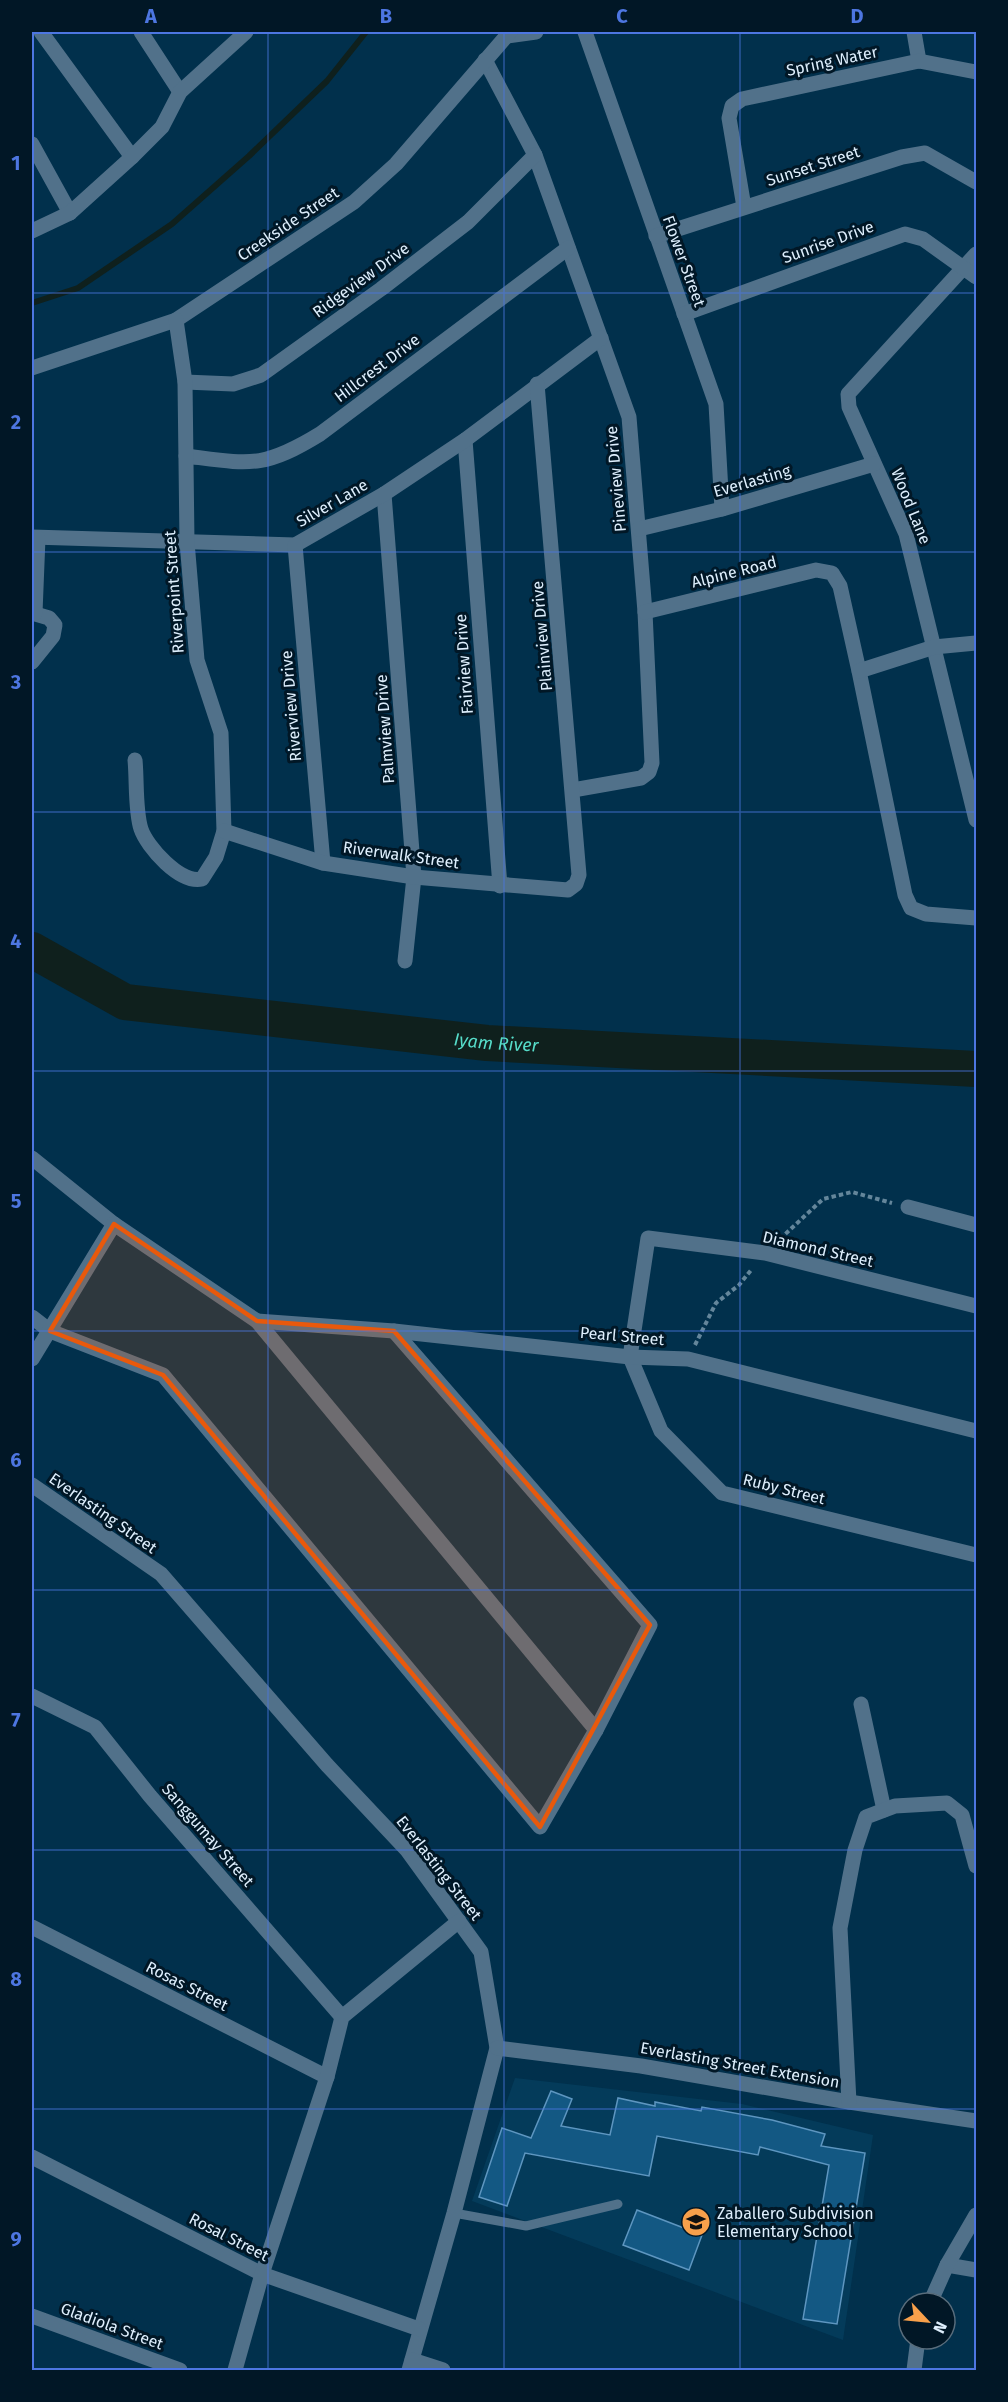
<svg xmlns="http://www.w3.org/2000/svg" width="1008" height="2402" font-family="'Fira Sans',sans-serif">
	<style>
		.built { fill: #043b5a }
		.lines { fill: none; stroke-linecap: round; stroke-linejoin: round }
		.stream { stroke: #0f201d; stroke-width: 6 }
		.river { stroke: #0f201d; stroke-width: 36 }
		.building { fill: #135883; stroke: #5e96c0; stroke-width: 1.5 }
		.path { stroke: #64869b; stroke-width: 4; stroke-dasharray: 4.5 3; stroke-linecap: butt }
		.lane { stroke: #51718a; stroke-width: 9 }
		.street { stroke: #51718a; stroke-width: 15 }
		.marked { fill: #e8590c; fill-opacity: 0.2; stroke: #e8590c; stroke-width: 4.5; stroke-linejoin: round }
		.grid { fill: none; stroke: #4d76e1; stroke-width: 1.5; stroke-opacity: 0.55 }
		.labels { text-anchor: middle; dominant-baseline: central; stroke-width: 6; stroke-linejoin: round; paint-order: stroke }
		.street-label { font-size: 16px; fill: #deeffd; stroke: #011726 }
		.poi-label { font-size: 16px; fill: #deeffd; stroke: #011726; text-anchor: start }
		.water-label { font-size: 18px; font-style: italic; fill: #56dcc9; stroke: #011726 }
		.neatline { fill: none; stroke: #4d76e1; stroke-width: 2 }
		.grid-label { font-size: 20px; text-anchor: middle; font-weight: bold; fill: #4d76e1 }
	</style>
	<rect width="100%" height="100%" fill="#01304c"/>
	<!-- built -->
	<polygon class="built" points="515,2078 742,2104 873,2135 843,2340 472,2201"/>
	<g class="lines">
		<!-- stream -->
		<polyline class="stream" points="32,303 78,288 172,224 249,156 327,81 366,32"/>
		<!-- river -->
		<path class="river" id="s1" d="M32,950L125,1002L487,1043L976,1069"/>
	</g>
	<!-- building -->
	<g class="building">
		<polygon points="551,2091 572,2099 561,2126 610,2135 618,2098 655,2106 655,2102 701,2111 702,2107 772,2120 825,2134 821,2146 865,2153 837,2324 803,2319 829,2165 760,2147 758,2155 657,2136 649,2176 525,2153 507,2206 479,2197 502,2128 531,2138"/>
		<polygon points="637,2210 702,2235 689,2270 623,2245"/>
	</g>
	<g class="lines">
		<!-- path -->
		<g class="path">
			<polyline points="780,1239 823,1199 852,1192 892,1203"/>
			<polyline points="695,1345 716,1303 739,1285 752,1269"/>
		</g>
		<!-- lane -->
		<polyline class="lane" points="454,2213 526,2226 618,2204"/>
		<!-- street -->
		<g class="street">
			<polyline points="41,32 132,157"/>
			<polyline points="141,32 180,92"/>
			<polyline points="585,32 716,404 722,509"/>
			<polyline points="914,32 919,61"/>
			<polyline points="507,36 536,32"/>
			<polyline points="485,60 535,155 629,417 645,612 652,763 649,772 641,778 573,790"/>
			<polyline points="32,144 70,213"/>
			<polyline points="744,207 729,118 732,106 742,99 919,61 976,72"/>
			<polyline points="32,231 70,213 132,157 162,127 180,92 246,32"/>
			<polyline points="656,236 902,157 925,153 976,182"/>
			<polyline points="976,254 848,394 849,407 906,534 976,820"/>
			<polyline points="684,314 905,234 923,239 976,277"/>
			<polyline points="32,368 176,320 354,202 396,164 510,32"/>
			<polyline points="185,382 233,384 261,375 381,289 468,222 535,155"/>
			<polyline points="465,440 500,886"/>
			<path d="M186,456C250,464 263,469 320,434L568,248"/>
			<polyline points="384,494 414,877 405,961"/>
			<polyline points="639,529 722,509 874,464"/>
			<polyline points="32,537 295,545 384,494 465,440 601,338"/>
			<polyline points="295,545 323,863"/>
			<polyline points="645,612 816,570 832,573 840,586 859,671 905,895 911,908 926,914 976,918"/>
			<polyline points="32,613 49,618 55,625 53,636 32,662"/>
			<polyline points="35,613 38,538"/>
			<polyline points="859,671 934,647 976,643"/>
			<path d="M135,760C137,780 135,811 141,829C147,847 180,884 202,879L216,857L224,831L221,733L197,660L187,542L185,382L176,320"/>
			<polyline points="224,831 323,863 414,877 568,890 576,884 579,875 537,384"/>
			<polyline points="32,1158 114,1224 257,1321 596,1730"/>
			<polyline points="908,1207 976,1225"/>
			<polyline points="976,1306 765,1253 648,1238 630,1357 661,1431 722,1493 976,1555"/>
			<polyline points="32,1317 50,1331 163,1375 540,1827 596,1730 650,1625 394,1331"/>
			<polyline points="257,1321 394,1331 630,1357 688,1359 976,1431"/>
			<polyline points="32,1359 114,1224"/>
			<polyline points="32,1485 161,1574 327,1765 407,1850 481,1952 497,2048 454,2213 409,2370"/>
			<polyline points="32,1696 95,1727 150,1796 342,2017"/>
			<polyline points="861,1704 884,1810"/>
			<polyline points="32,1927 327,2077"/>
			<polyline points="497,2048 641,2066 849,2102 976,2121"/>
			<polyline points="849,2102 840,1928 855,1850 866,1817 895,1806 947,1803 962,1815 976,1866"/>
			<polyline points="32,2157 262,2274 419,2329"/>
			<polyline points="947,2265 976,2270"/>
			<polyline points="930,2303 947,2265 976,2215"/>
			<polyline points="32,2316 180,2370"/>
			<polyline points="412,2360 443,2370"/>
			<polyline points="235,2370 262,2274 327,2077 342,2017 459,1921"/>
			<polyline points="914,2370 918,2339"/>
		</g>
	</g>
	<!-- marked area -->
	<path class="marked" d="M114,1224L257,1321L394,1331L650,1625L540,1827L163,1375L50,1331Z"/>
	<!-- grid -->
	<path class="grid" d="M268,32V2370M504,32V2370M740,32V2370M32,293H976M32,552H976M32,812H976M32,1071H976M32,1331H976M32,1590H976M32,1850H976M32,2109H976"/>
	<!-- icons -->
	<defs>
		<g id="school-disc" transform="scale(1.5)"><circle r="9.5" fill="#f8a04b" stroke="#011726"/><path d="M0-5L7-2L0 1L-7-2ZM-4 1L0 2.5L4 1V4Q0 6-4 4Z" fill="#111"/></g>
	</defs>
	<g fill-rule="evenodd">
		<use href="#school-disc" x="696" y="2222"/>
	</g>
	<g class="labels">
		<!-- street labels -->
		<g class="street-label">
			<text transform="translate(832 61) rotate(-12)">Spring Water</text>
			<text transform="translate(813 166) rotate(-18)">Sunset Street</text>
			<text transform="translate(288 224) rotate(-34)">Creekside Street</text>
			<text transform="translate(828 242) rotate(-20)">Sunrise Drive</text>
			<text transform="translate(684 261) rotate(70)">Flower Street</text>
			<text transform="translate(361 280) rotate(-36)">Ridgeview Drive</text>
			<text transform="translate(377 368) rotate(-37)">Hillcrest Drive</text>
			<text transform="translate(616 479) rotate(-95)">Pineview Drive</text>
			<text transform="translate(752 481) rotate(-16)">Everlasting</text>
			<text transform="translate(332 503) rotate(-30)">Silver Lane</text>
			<text transform="translate(911 506) rotate(68)">Wood Lane</text>
			<text transform="translate(734 572) rotate(-14)">Alpine Road</text>
			<text transform="translate(174 592) rotate(-94)">Riverpoint Street</text>
			<text transform="translate(542 636) rotate(-95)">Plainview Drive</text>
			<text transform="translate(464 664) rotate(-94)">Fairview Drive</text>
			<text transform="translate(291 706) rotate(-95)">Riverview Drive</text>
			<text transform="translate(385 729) rotate(-94)">Palmview Drive</text>
			<text transform="translate(401 855) rotate(8)">Riverwalk Street</text>
			<text transform="translate(818 1249) rotate(13)">Diamond Street</text>
			<text transform="translate(622 1336) rotate(5)">Pearl Street</text>
			<text transform="translate(784 1489) rotate(14)">Ruby Street</text>
			<text transform="translate(103 1513) rotate(35)">Everlasting Street</text>
			<text transform="translate(208 1835) rotate(49)">Sanggumay Street</text>
			<text transform="translate(439 1868) rotate(52)">Everlasting Street</text>
			<text transform="translate(187 1986) rotate(27)">Rosas Street</text>
			<text transform="translate(740 2065) rotate(10)">Everlasting Street Extension</text>
			<text transform="translate(229 2237) rotate(27)">Rosal Street</text>
			<text transform="translate(112 2326) rotate(20)">Gladiola Street</text>
		</g>
		<!-- poi labels -->
		<g class="poi-label">
			<text x="717" y="2213">Zaballero Subdivision<tspan x="717" dy="18">Elementary School</tspan></text>
		</g>
		<!-- water labels -->
		<g class="water-label">
			<text stroke="none"><textPath href="#s1" startOffset="480">Iyam River</textPath></text>
		</g>
	</g>
	<!-- border -->
	<rect width="1008" height="2402" fill="none" stroke="#011726" stroke-width="66"/>
	<!-- north arrow -->
	<g transform="translate(927 2321) rotate(116)"><circle r="28" fill="#011726" stroke="#596d7c" stroke-width="1.5"/>
	<path d="M0-4.5L10 22L0 15L-10 22Z" fill="#f8a04b"/>
	<text y="-9" font-size="16" font-weight="bold" text-anchor="middle" fill="#deeffd">N</text>
	</g>
	<rect x="33" y="33" width="942" height="2336" class="neatline"/>
	<g class="grid-label">
		<text x="151" y="23">A</text>
		<text x="386" y="23">B</text>
		<text x="622" y="23">C</text>
		<text x="857" y="23">D</text>
		<text x="16" y="170">1</text>
		<text x="16" y="429">2</text>
		<text x="16" y="689">3</text>
		<text x="16" y="948">4</text>
		<text x="16" y="1208">5</text>
		<text x="16" y="1467">6</text>
		<text x="16" y="1727">7</text>
		<text x="16" y="1986">8</text>
		<text x="16" y="2246">9</text>
	</g>
</svg>
